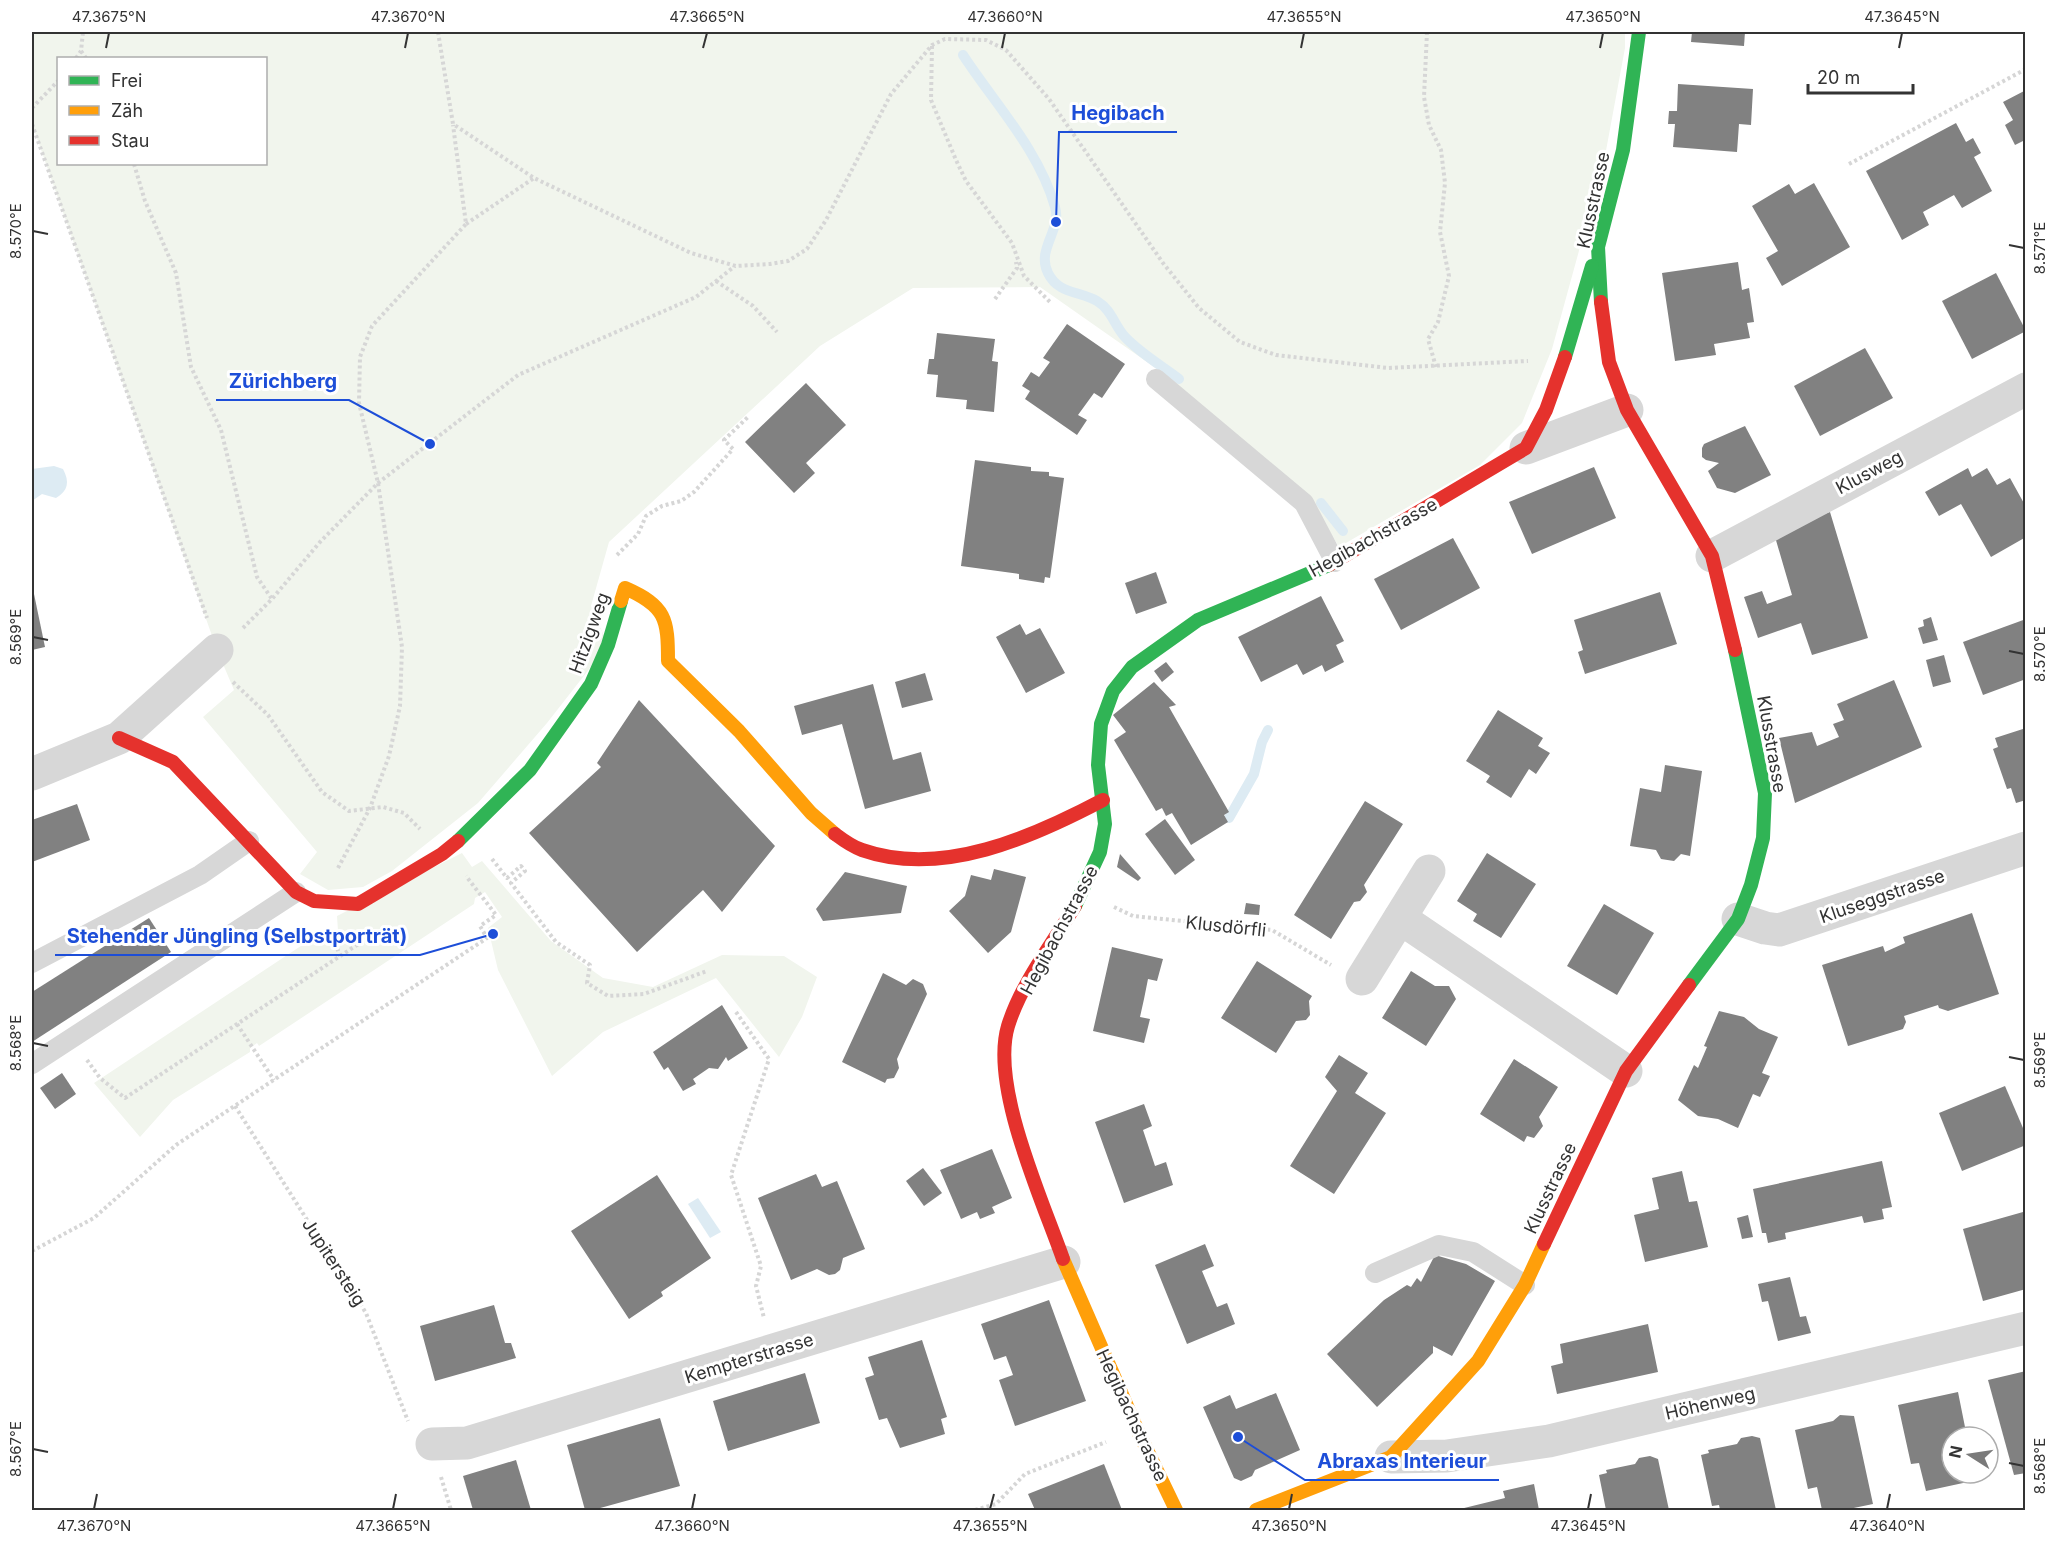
<svg xmlns="http://www.w3.org/2000/svg" width="2057" height="1542" font-family="Inter,sans-serif">
	<style>
		.green { fill: #f1f5ed; fill-rule: evenodd }
		.water { fill: #ddebf3 }
		.lines { fill: none; stroke-linecap: round; stroke-linejoin: round }
		.stream { stroke: #ddebf3; stroke-width: 10 }
		.building { fill: #818181 }
		.path { stroke: #d6d6d6; stroke-width: 4; stroke-dasharray: 3 3; stroke-linecap: butt }
		.lane { stroke: #d7d7d7; stroke-width: 20 }
		.street { stroke: #d7d7d7; stroke-width: 33 }
		.fast { stroke: #30b455; stroke-width: 14 }
		.slow { stroke: #ff9f0a; stroke-width: 14 }
		.jam { stroke: #e5322d; stroke-width: 14 }
		.ticks { fill: none; stroke: #333; stroke-width: 2 }
		.labels { text-anchor: middle; dominant-baseline: central; stroke-width: 6; stroke-linejoin: round; paint-order: stroke }
		.street-label { font-size: 18px; fill: #333; stroke: #fff }
		.leader { fill: none; stroke: #1d4ed8; stroke-width: 2 }
		.callout-dot { fill: #1d4ed8; stroke: #fff; stroke-width: 2 }
		.callout-label { font-size: 20px; text-anchor: middle; font-weight: bold; fill: #1d4ed8; stroke: #fff; stroke-width: 6; stroke-linejoin: round; paint-order: stroke }
		.neatline { fill: none; stroke: #333; stroke-width: 2 }
		.ticks-label { font-size: 15px; text-anchor: middle; fill: #333 }
	</style>
	<rect width="100%" height="100%" fill="#fff"/>
	<!-- green -->
	<g class="green">
		<path d="M32,32H1625V48L1605,156L1552,349L1522,423L1480,465L1339,547L1309,498L1167,376L1040,287L913,288L820,346L609,542L591,606L608,645L547,723L478,803L392,871L363,887L328,890L300,874L317,852L203,717L234,690L217,650L32,124ZM58,58H266V164H58Z"/>
		<polygon points="462,853 472,867 482,861 551,941 603,978 653,987 722,955 784,956 817,977 802,1017 779,1057 716,978 603,1032 552,1076 498,970 488,928 502,917 485,892 475,898 474,904 259,1046 257,1043 250,1048 250,1052 173,1100 140,1137 94,1083 319,934 338,931 337,916"/>
	</g>
	<!-- water -->
	<g class="water">
		<path d="M54,466L63,469C70,482 68,491 56,498L42,494L32,501V469Z"/>
		<polygon points="698,1198 721,1232 710,1238 688,1204"/>
	</g>
	<g class="lines">
		<!-- stream -->
		<g class="stream">
			<path d="M963,55C995,104 1039,150 1055,207C1062,230 1036,249 1048,273C1058,294 1080,291 1097,301C1112,310 1114,325 1125,337C1140,353 1162,366 1179,379"/>
			<polyline points="1321,503 1343,531"/>
			<polyline points="1229,818 1254,774 1262,742 1268,730"/>
		</g>
	</g>
	<!-- building -->
	<g class="building">
		<polygon points="1692,32 1745,32 1744,46 1691,42"/>
		<polygon points="1678,84 1753,89 1751,125 1739,124 1737,152 1673,147 1675,124 1668,124 1669,111 1677,111"/>
		<polygon points="2026,90 2026,144 2023,141 2015,145 2005,125 2013,120 2003,102"/>
		<polygon points="1956,123 1966,142 1973,138 1981,153 1974,157 1992,191 1962,208 1954,195 1923,212 1929,225 1902,240 1866,171"/>
		<polygon points="1814,183 1850,247 1782,286 1766,258 1778,251 1752,206 1789,184 1795,194"/>
		<polygon points="1738,262 1742,290 1749,288 1754,322 1747,323 1750,338 1714,344 1716,355 1675,361 1662,273"/>
		<polygon points="1996,273 2026,331 1972,359 1942,301"/>
		<polygon points="1067,324 1125,364 1102,398 1094,393 1078,415 1087,420 1077,435 1025,399 1030,391 1022,386 1031,372 1039,377 1050,362 1043,358"/>
		<polygon points="937,333 995,339 992,361 998,362 994,412 966,409 967,400 936,397 938,375 927,374 929,359 934,359"/>
		<polygon points="1865,348 1893,398 1820,436 1794,386"/>
		<polygon points="806,383 846,425 806,463 815,473 794,493 745,442"/>
		<polygon points="1745,426 1771,475 1735,493 1717,488 1708,471 1719,463 1706,460 1702,457 1702,448 1704,444"/>
		<polygon points="975,460 1031,467 1031,471 1049,472 1049,476 1064,478 1050,578 1045,577 1044,583 1019,579 1019,574 961,566"/>
		<polygon points="1594,467 1616,518 1532,554 1509,502"/>
		<polygon points="1968,468 1972,477 1987,468 1997,485 2010,478 2026,507 2026,537 1991,557 1961,504 1939,516 1925,492"/>
		<polygon points="1830,512 1868,638 1812,655 1801,623 1758,638 1744,597 1762,591 1767,604 1792,595 1773,530"/>
		<polygon points="1453,538 1480,588 1401,630 1374,579"/>
		<polygon points="1156,572 1167,603 1136,614 1125,583"/>
		<polygon points="1660,592 1677,644 1585,674 1578,652 1583,650 1574,620"/>
		<polygon points="34,594 45,647 32,650 32,595"/>
		<polygon points="1321,596 1344,641 1336,645 1344,662 1325,672 1322,665 1303,675 1297,664 1261,682 1238,637"/>
		<polygon points="1931,617 1938,640 1923,644 1918,628 1924,626 1923,620"/>
		<polygon points="2026,619 2026,679 1983,695 1963,642"/>
		<polygon points="1020,624 1026,635 1040,628 1065,673 1026,693 996,637"/>
		<polygon points="1944,655 1951,682 1933,687 1926,660"/>
		<polygon points="1166,662 1174,672 1162,682 1154,671"/>
		<polygon points="925,673 933,700 902,708 895,682"/>
		<polygon points="1894,680 1922,747 1795,803 1779,738 1812,732 1817,746 1839,737 1833,724 1844,720 1837,704"/>
		<polygon points="1154,682 1176,705 1169,707 1229,812 1224,815 1228,822 1191,845 1172,813 1166,816 1162,808 1156,811 1114,740 1126,732 1113,715"/>
		<polygon points="873,684 893,760 921,752 931,791 865,809 842,724 802,735 794,706"/>
		<polygon points="639,700 775,846 722,912 703,890 637,952 529,833 601,767 597,763"/>
		<polygon points="1498,710 1543,738 1538,746 1550,753 1536,774 1529,769 1511,798 1486,782 1490,776 1466,761"/>
		<polygon points="2026,728 2026,800 2016,803 2011,788 2007,789 1993,749 1998,747 1995,738"/>
		<polygon points="1665,765 1702,771 1690,856 1681,854 1674,861 1661,859 1656,850 1630,846 1640,788 1661,792"/>
		<polygon points="1365,801 1403,824 1364,885 1367,892 1360,901 1354,902 1331,939 1294,915"/>
		<polygon points="77,804 90,840 32,862 32,820"/>
		<polygon points="1165,819 1195,860 1175,875 1145,834"/>
		<polygon points="1487,853 1536,884 1501,938 1473,921 1477,914 1457,901"/>
		<polygon points="1120,854 1141,878 1138,881 1117,867"/>
		<polygon points="994,869 1026,877 1011,932 988,953 949,911 965,896 971,875 991,880"/>
		<polygon points="845,872 907,886 901,913 823,921 816,909"/>
		<polygon points="1246,903 1260,905 1259,915 1244,914"/>
		<polygon points="1604,904 1654,933 1617,995 1567,966"/>
		<polygon points="1972,913 1999,994 1948,1011 1939,1008 1938,1005 1904,1016 1906,1022 1903,1029 1848,1046 1822,965 1883,946 1885,952 1905,943 1903,937"/>
		<polygon points="149,918 171,952 32,1042 32,992"/>
		<polygon points="1112,947 1163,959 1157,981 1148,979 1144,999 1140,1017 1150,1019 1144,1043 1093,1031"/>
		<polygon points="1257,961 1312,996 1309,1001 1310,1015 1306,1020 1296,1021 1276,1053 1221,1018"/>
		<polygon points="1411,971 1435,986 1449,986 1456,999 1426,1046 1382,1018"/>
		<polygon points="883,973 906,985 913,979 923,984 927,994 897,1059 899,1068 894,1078 887,1079 885,1083 842,1062"/>
		<polygon points="722,1005 748,1048 728,1061 726,1057 718,1069 709,1068 693,1079 696,1084 683,1091 668,1067 664,1070 653,1052"/>
		<polygon points="1719,1011 1744,1017 1759,1029 1778,1037 1762,1073 1770,1076 1760,1097 1753,1094 1738,1128 1718,1119 1698,1116 1678,1100 1694,1065 1698,1068 1707,1047 1704,1046"/>
		<polygon points="1339,1055 1368,1073 1355,1093 1386,1113 1334,1194 1290,1166 1337,1091 1325,1077"/>
		<polygon points="1514,1059 1558,1087 1539,1117 1543,1126 1534,1138 1527,1136 1524,1142 1480,1114"/>
		<polygon points="62,1073 76,1094 55,1109 40,1088"/>
		<polygon points="2005,1086 2026,1135 2026,1145 1962,1171 1939,1113"/>
		<polygon points="1144,1104 1152,1126 1143,1130 1155,1166 1166,1162 1173,1185 1124,1203 1095,1122"/>
		<polygon points="992,1149 1012,1198 992,1207 995,1213 980,1219 977,1212 961,1219 940,1170"/>
		<polygon points="1882,1161 1892,1207 1882,1209 1884,1219 1864,1223 1862,1216 1785,1233 1786,1239 1768,1243 1766,1233 1762,1233 1753,1189"/>
		<polygon points="923,1168 942,1193 924,1206 906,1181"/>
		<polygon points="1682,1171 1689,1202 1697,1201 1708,1247 1645,1262 1634,1215 1659,1209 1652,1178"/>
		<polygon points="816,1174 822,1187 837,1181 865,1249 843,1258 840,1270 835,1274 829,1275 817,1269 791,1280 758,1198"/>
		<polygon points="657,1175 711,1258 661,1292 663,1296 629,1319 571,1231"/>
		<polygon points="2023,1212 2026,1289 1983,1301 1963,1229"/>
		<polygon points="1748,1215 1753,1237 1742,1239 1737,1218"/>
		<polygon points="1205,1244 1214,1266 1202,1271 1217,1307 1227,1303 1235,1324 1187,1344 1155,1265"/>
		<polygon points="1435,1255 1466,1264 1495,1281 1452,1356 1433,1346 1433,1353 1377,1407 1327,1354 1384,1300 1407,1285 1411,1287 1417,1278 1421,1282"/>
		<polygon points="1790,1277 1800,1317 1806,1316 1811,1333 1778,1341 1768,1301 1762,1302 1758,1284"/>
		<polygon points="1049,1300 1086,1401 1015,1426 999,1380 1013,1375 1006,1356 994,1360 981,1324"/>
		<polygon points="494,1305 505,1343 511,1343 516,1358 435,1381 420,1326"/>
		<polygon points="1648,1324 1658,1372 1557,1394 1551,1366 1563,1363 1560,1344"/>
		<polygon points="922,1340 947,1417 941,1419 945,1434 900,1448 887,1418 879,1420 865,1378 874,1375 868,1357"/>
		<polygon points="2026,1371 2026,1473 2014,1475 1988,1380"/>
		<polygon points="805,1373 820,1423 728,1451 713,1401"/>
		<polygon points="1958,1392 1967,1437 1952,1437 1952,1473 1975,1473 1977,1480 1926,1491 1919,1463 1911,1464 1898,1405"/>
		<polygon points="1276,1393 1300,1450 1255,1470 1252,1476 1241,1481 1234,1478 1203,1407 1230,1395 1236,1409"/>
		<polygon points="1840,1415 1854,1416 1873,1504 1844,1510 1822,1510 1817,1487 1808,1489 1795,1430 1833,1421"/>
		<polygon points="660,1418 680,1486 593,1510 585,1510 567,1445"/>
		<polygon points="1752,1436 1760,1438 1776,1510 1720,1510 1719,1505 1712,1506 1701,1455 1709,1453 1708,1450 1737,1444 1741,1438"/>
		<polygon points="1650,1456 1658,1459 1669,1510 1606,1510 1599,1475 1607,1473 1606,1470 1635,1464 1639,1458"/>
		<polygon points="516,1460 531,1510 473,1510 463,1476"/>
		<polygon points="1104,1464 1122,1510 1035,1510 1028,1494"/>
		<polygon points="1534,1484 1539,1510 1456,1510 1505,1498 1503,1491"/>
	</g>
	<g class="lines">
		<!-- path -->
		<g class="path">
			<polyline points="438,32 453,124 534,178 691,253 736,266 770,264 788,261 807,249 826,220 891,94 932,45 945,39 986,40 1006,50 1049,99 1163,263 1199,308 1240,342 1276,355 1388,368 1528,361"/>
			<polyline points="1427,32 1424,97 1429,125 1441,150 1445,183 1440,232 1449,276 1438,322 1428,339 1436,367"/>
			<polyline points="932,46 931,100 956,160 966,181 1012,243 1024,276 1051,303"/>
			<polyline points="81,51 86,58"/>
			<polyline points="76,58 81,51 83,32"/>
			<polyline points="32,108 58,81"/>
			<polyline points="32,124 207,618"/>
			<polyline points="134,164 145,201 176,273 191,367 221,430 257,577 272,599"/>
			<polyline points="1849,164 2026,69"/>
			<polyline points="466,224 534,178"/>
			<polyline points="716,281 753,306 777,332"/>
			<polyline points="995,299 1017,268 1016,262"/>
			<polyline points="617,555 638,534 646,516 662,506 681,501 694,492 733,449 724,440 749,416"/>
			<polyline points="243,628 272,599 320,542 378,483 518,375 696,297 735,266"/>
			<polyline points="233,682 268,715 322,792 349,811 383,807 404,813 420,829"/>
			<polyline points="492,859 507,878 521,866 525,871 511,883 556,942 590,965 587,983 608,996 644,994 707,971"/>
			<polyline points="338,868 370,808 389,756 400,706 402,647 378,483 359,403 360,357 372,326 466,224 453,125"/>
			<polyline points="1114,907 1133,916 1272,930 1331,965"/>
			<polyline points="333,937 340,956"/>
			<polyline points="736,1012 769,1059 731,1175 761,1266 756,1286 764,1318"/>
			<polyline points="237,1024 274,1080"/>
			<polyline points="87,1060 100,1078 125,1098 366,939"/>
			<polyline points="235,1106 366,1313 408,1421"/>
			<polyline points="32,1251 94,1218 176,1145 487,938 480,926 496,915 466,876"/>
			<polyline points="441,1477 451,1510"/>
			<polyline points="975,1510 996,1504 1025,1474 1106,1442"/>
		</g>
		<!-- lane -->
		<g class="lane">
			<polyline points="1156,379 1304,503 1335,562"/>
			<polyline points="32,963 200,875 249,841"/>
			<polyline points="32,1064 296,892"/>
			<polyline points="1375,1273 1439,1245 1473,1252 1525,1285"/>
		</g>
		<!-- street -->
		<g class="street">
			<polyline points="1526,448 1627,410"/>
			<polyline points="1712,556 2026,389"/>
			<polyline points="32,774 119,738 217,650"/>
			<polyline points="1400,918 1626,1071"/>
			<polyline points="1738,919 1765,928 1779,930 2026,848"/>
			<polyline points="1362,979 1429,871"/>
			<polyline points="432,1444 467,1443 1064,1262"/>
			<polyline points="1391,1457 1447,1456 1549,1441 2026,1328"/>
		</g>
		<!-- fast -->
		<g class="fast">
			<polyline points="1601,302 1598,247 1623,150 1639,32"/>
			<polyline points="1565,357 1592,266"/>
			<polyline points="458,841 530,770 591,684 608,645 621,601"/>
			<polyline points="1075,906 1100,852 1105,824 1098,765 1101,724 1113,691 1132,667 1198,620 1329,565"/>
			<polyline points="1689,985 1738,919 1751,885 1763,838 1765,793 1735,650"/>
		</g>
		<!-- slow -->
		<g class="slow">
			<path d="M621,601L625,588C666,606 668,619 668,661L739,731L811,813L835,834"/>
			<polyline points="1063,1259 1137,1429 1176,1510"/>
			<polyline points="1256,1510 1391,1457 1478,1361 1525,1285 1544,1244"/>
		</g>
		<!-- jam -->
		<g class="jam">
			<polyline points="1601,302 1609,362 1627,410 1712,556 1735,650"/>
			<polyline points="1329,565 1526,448 1546,410 1565,357"/>
			<polyline points="119,738 173,762 296,892 314,901 358,904 442,854 458,841"/>
			<path d="M835,834C843,840 853,847 862,850C942,878 1033,837 1103,800"/>
			<polyline points="1544,1244 1626,1071 1689,985"/>
			<path d="M1063,1259C1042,1199 990,1086 1008,1026C1021,984 1052,944 1075,906"/>
		</g>
	</g>
	<!-- ticks -->
	<path class="ticks" d="M106,48L109,33M405,48L408,33M703,48L707,33M1002,48L1005,33M1301,48L1304,33M1600,48L1603,33M1899,48L1902,33M33,231L48,234M2009,245L2024,248M33,637L48,640M2009,651L2024,654M33,1043L48,1046M2009,1057L2024,1060M33,1449L48,1452M2009,1463L2024,1466M94,1509L97,1494M393,1509L396,1494M692,1509L695,1494M990,1509L994,1494M1289,1509L1292,1494M1588,1509L1591,1494M1887,1509L1890,1494"/>
	<g class="labels">
		<!-- street labels -->
		<g class="street-label">
			<text transform="translate(1593 200) rotate(-78)">Klusstrasse</text>
			<text transform="translate(1869 472) rotate(-28)">Klusweg</text>
			<text transform="translate(1373 537) rotate(-29)">Hegibachstrasse</text>
			<text transform="translate(589 633) rotate(-70)">Hitzigweg</text>
			<text transform="translate(1772 744) rotate(80)">Klusstrasse</text>
			<text transform="translate(1882 896) rotate(-19)">Kluseggstrasse</text>
			<text transform="translate(1226 926) rotate(6)">Klusdörfli</text>
			<text transform="translate(1059 930) rotate(-62)">Hegibachstrasse</text>
			<text transform="translate(1550 1188) rotate(-65)">Klusstrasse</text>
			<text transform="translate(334 1262) rotate(57)">Jupitersteig</text>
			<text transform="translate(749 1358) rotate(-17)">Kempterstrasse</text>
			<text transform="translate(1710 1403) rotate(-13)">Höhenweg</text>
			<text transform="translate(1132 1415) rotate(65)">Hegibachstrasse</text>
		</g>
	</g>
	<!-- callouts -->
	<path class="leader" d="M1056 222L1059 132H1177M430 444L349 400H216M493 934L420 955H55M1238 1437L1305 1480H1499"/>
	<g class="callout-dot">
		<circle cx="1056" cy="222" r="6"/>
		<circle cx="430" cy="444" r="6"/>
		<circle cx="493" cy="934" r="6"/>
		<circle cx="1238" cy="1437" r="6"/>
	</g>
	<g class="callout-label">
		<text x="1118" y="120">Hegibach</text>
		<text x="283" y="388">Zürichberg</text>
		<text x="237" y="943">Stehender Jüngling (Selbstporträt)</text>
		<text x="1402" y="1468">Abraxas Interieur</text>
	</g>
	<!-- border -->
	<rect width="2057" height="1542" fill="none" stroke="#ffffff" stroke-width="66"/>
	<!-- legend -->
	<rect x="57" y="57" width="210" height="108" fill="#ffffff" stroke="#adadad" stroke-width="1.5"/>
	<rect x="69" y="76" width="30" height="9" fill="#30b455" stroke="#adadad" stroke-width="1.5"/>
	<text x="111" y="87" font-size="18" fill="#333333">Frei</text>
	<rect x="69" y="106" width="30" height="9" fill="#ff9f0a" stroke="#adadad" stroke-width="1.5"/>
	<text x="111" y="117" font-size="18" fill="#333333">Zäh</text>
	<rect x="69" y="136" width="30" height="9" fill="#e5322d" stroke="#adadad" stroke-width="1.5"/>
	<text x="111" y="147" font-size="18" fill="#333333">Stau</text>
	<!-- north arrow -->
	<g transform="translate(1970 1455) rotate(282)"><circle r="28" fill="#ffffff" stroke="#adadad" stroke-width="1.5"/>
	<path d="M0-4.5L10 22L0 15L-10 22Z" fill="#7a7a7a"/>
	<text y="-9" font-size="16" font-weight="bold" text-anchor="middle" fill="#333333">N</text>
	</g>
	<!-- scale -->
	<path d="M1808 84v9h105v-9" fill="none" stroke="#333333" stroke-width="3"/>
	<text x="1817" y="84" font-size="18" fill="#333333" stroke="#ffffff" stroke-width="4.5" paint-order="stroke">20 m</text>
	<rect x="33" y="33" width="1991" height="1476" class="neatline"/>
	<g class="ticks-label">
		<text x="109" y="22">47.3675°N</text>
		<text x="408" y="22">47.3670°N</text>
		<text x="707" y="22">47.3665°N</text>
		<text x="1005" y="22">47.3660°N</text>
		<text x="1304" y="22">47.3655°N</text>
		<text x="1603" y="22">47.3650°N</text>
		<text x="1902" y="22">47.3645°N</text>
		<text transform="translate(16 231) rotate(-90)" y="5">8.570°E</text>
		<text transform="translate(2040 248) rotate(-90)" y="5">8.571°E</text>
		<text transform="translate(16 637) rotate(-90)" y="5">8.569°E</text>
		<text transform="translate(2040 654) rotate(-90)" y="5">8.570°E</text>
		<text transform="translate(16 1043) rotate(-90)" y="5">8.568°E</text>
		<text transform="translate(2040 1060) rotate(-90)" y="5">8.569°E</text>
		<text transform="translate(16 1449) rotate(-90)" y="5">8.567°E</text>
		<text transform="translate(2040 1466) rotate(-90)" y="5">8.568°E</text>
		<text x="94" y="1531">47.3670°N</text>
		<text x="393" y="1531">47.3665°N</text>
		<text x="692" y="1531">47.3660°N</text>
		<text x="990" y="1531">47.3655°N</text>
		<text x="1289" y="1531">47.3650°N</text>
		<text x="1588" y="1531">47.3645°N</text>
		<text x="1887" y="1531">47.3640°N</text>
	</g>
</svg>
